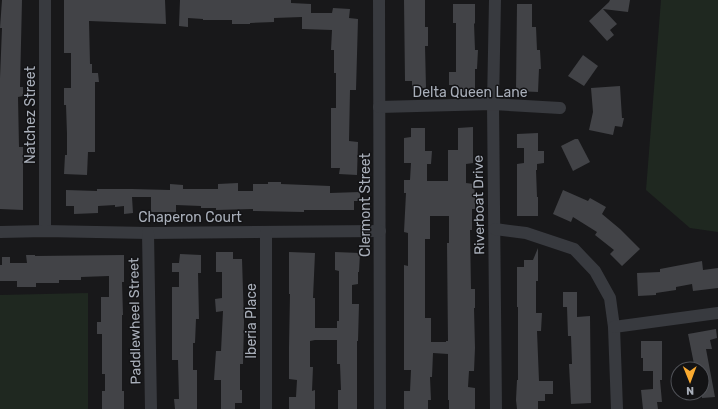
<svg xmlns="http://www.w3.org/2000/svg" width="718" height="409" font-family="Rubik,sans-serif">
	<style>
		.green { fill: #1f2820 }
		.building { fill: #424347; fill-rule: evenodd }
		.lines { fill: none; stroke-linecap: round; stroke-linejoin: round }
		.minor { stroke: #383a3f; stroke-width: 12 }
		.labels { text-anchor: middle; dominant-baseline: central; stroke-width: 3; stroke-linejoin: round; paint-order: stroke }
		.street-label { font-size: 14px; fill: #a9afba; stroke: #131315 }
	</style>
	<rect width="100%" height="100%" fill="#18181a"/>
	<!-- green -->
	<g class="green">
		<polygon points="661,0 718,0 718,232 690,228 646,190"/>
		<polygon points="88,293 88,409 0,409 0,295"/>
	</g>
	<!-- building -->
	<g class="building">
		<polygon points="2,0 22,0 20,87 23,87 23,96 18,97 19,147 23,147 23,210 0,209 0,78 2,28 0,28"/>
		<polygon points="64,0 165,0 166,24 89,21 90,64 92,64 92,73 98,73 99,82 95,82 95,152 88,152 87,175 64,174 65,155 67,155 67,134 66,105 64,105 64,88 71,88 71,53 64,53"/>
		<polygon points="180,0 291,0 291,3 311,4 311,13 332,13 333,8 350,9 349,18 358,19 356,90 350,90 349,141 358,142 357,175 339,174 340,168 331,168 331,108 336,108 336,73 334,73 334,50 331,50 332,30 302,29 302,17 274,18 274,22 250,23 250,24 232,24 232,20 203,20 203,19 188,18 188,27 179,26"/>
		<polygon points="404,0 425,0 425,27 428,27 428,46 425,46 426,88 412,89 412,81 405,81"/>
		<polygon points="610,0 630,0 628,12 603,9 617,24 610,30 614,35 607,41 589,21 609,2"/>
		<polygon points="453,4 475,4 475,24 474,23 475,50 478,50 477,69 475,69 475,92 458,92 458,85 449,85 449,72 456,72 456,23 453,23"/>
		<polygon points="517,4 532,4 532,27 536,27 537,50 540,50 541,69 539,69 538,92 516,91"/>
		<polygon points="583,55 598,66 584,86 568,76"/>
		<polygon points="620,86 622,118 624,118 622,127 615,126 613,135 589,130 593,112 591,88"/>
		<path d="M473,127V163L466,164V183L474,184L475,197V209H472V230H470L471,289H475V308H474L475,348L474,371H469L468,387L475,388V409H449V400H448V354L433,353L432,377H430L431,400H428V409H404V391H410L411,370H404V265L408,266V233L404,232L406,193H404V180H410L411,163H404V138L411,137V128H425V151H432L431,164H427V181H448V150H458V128ZM430,216H449V243H447L448,341H446V342H431V318H425V239H430Z"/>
		<polygon points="538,133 538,151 544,151 544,163 537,164 537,170 536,170 537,197 538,197 538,216 517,216 517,164 524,163 524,148 517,148 517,134"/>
		<polygon points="575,139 578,139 590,162 573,171 561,146"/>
		<polygon points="268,182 281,182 281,184 306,185 330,186 330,193 360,192 360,201 354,201 354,210 304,210 304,212 253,211 253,209 216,210 216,208 201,208 201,206 176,205 176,212 151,212 151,197 132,197 133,213 124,214 124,206 115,207 115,205 98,206 98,213 74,214 74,206 66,206 66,190 97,191 97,189 132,189 170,190 170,184 183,185 183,189 218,189 218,184 238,183 238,191 253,191 253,184 268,184"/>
		<polygon points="563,190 588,201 590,198 606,207 602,214 620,229 640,249 622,266 610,254 614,250 595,235 597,232 573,217 571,222 553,214"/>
		<polygon points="538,248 538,281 536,281 536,313 542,313 541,331 537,331 539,381 553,381 553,394 545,394 545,401 538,401 538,409 517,409 516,400 517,380 518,380 518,307 517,307 517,267 524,267 524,260 533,260"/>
		<polygon points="216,252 233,252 233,259 242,259 244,322 243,364 240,364 240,390 242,390 242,403 235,403 235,409 221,409 221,380 214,380 216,351 221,351 223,311 216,312 215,299 222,298 222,272 216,272"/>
		<polygon points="289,252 315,253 313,298 315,298 315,328 337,328 337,321 339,321 339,271 335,270 335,252 360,253 359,272 358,272 358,284 352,285 352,304 359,304 358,341 357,341 357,409 338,409 338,390 341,390 340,364 337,364 337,340 315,340 310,341 310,367 313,367 312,391 315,390 315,409 289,409 289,397 296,397 297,380 289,379 289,347 290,294 289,294"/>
		<polygon points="180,254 201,255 201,273 198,273 199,319 196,319 195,343 193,343 193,370 197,370 197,409 175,409 174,399 179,399 178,360 172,360 172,287 179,287 179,272 172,272 172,263 179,263"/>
		<polygon points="26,255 35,255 35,256 124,255 124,282 122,282 123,315 122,315 122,391 124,391 124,409 102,409 102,391 105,391 105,374 102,374 102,334 97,334 97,322 101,322 101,297 109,297 109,276 81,277 81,280 59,280 59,283 36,283 36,287 17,287 17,281 0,281 0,265 2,265 2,257 10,257 10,263 27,263"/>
		<polygon points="702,261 703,270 718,268 718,288 693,291 692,284 676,287 676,290 656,293 656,295 638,296 637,273 660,272 660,269"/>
		<polygon points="563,292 577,292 577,317 590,316 591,403 571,404 569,364 572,364 571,336 568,336 567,307 563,307"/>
		<polygon points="716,329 717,338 710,340 712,349 706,349 715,397 702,398 702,369 695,369 688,334"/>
		<polygon points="641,341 662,341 662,380 660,380 662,402 657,402 658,409 643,409 641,390 653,389 653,371 643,371 643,358 641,358"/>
	</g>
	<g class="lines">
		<!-- minor -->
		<g class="minor">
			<polyline points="45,0 45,231"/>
			<polyline points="379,0 380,409"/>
			<polyline points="495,0 493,104 496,409"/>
			<polyline points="379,107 493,104 560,108"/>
			<polyline points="495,229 526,233 574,249 595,271 610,298 614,327 617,409"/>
			<polyline points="0,232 45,231 148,233 380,231"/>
			<polyline points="148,233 151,409"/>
			<polyline points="614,327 718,313"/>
			<polyline points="266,409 266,232"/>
		</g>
	</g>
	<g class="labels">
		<!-- street labels -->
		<g class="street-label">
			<text x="470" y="92">Delta Queen Lane</text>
			<text transform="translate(30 115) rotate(-90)">Natchez Street</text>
			<text transform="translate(365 205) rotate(-90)">Clermont Street</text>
			<text transform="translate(479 205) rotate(-91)">Riverboat Drive</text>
			<text x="190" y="217">Chaperon Court</text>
			<text transform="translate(135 321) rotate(-91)">Paddlewheel Street</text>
			<text transform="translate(251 321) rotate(-90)">Iberia Place</text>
		</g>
	</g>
	<!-- north arrow -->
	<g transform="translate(690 381) rotate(179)"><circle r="19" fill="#131315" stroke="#4f5157"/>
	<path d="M0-3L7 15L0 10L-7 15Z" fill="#faaa30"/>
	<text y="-6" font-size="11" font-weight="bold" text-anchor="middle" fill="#a9afba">N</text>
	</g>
</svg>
